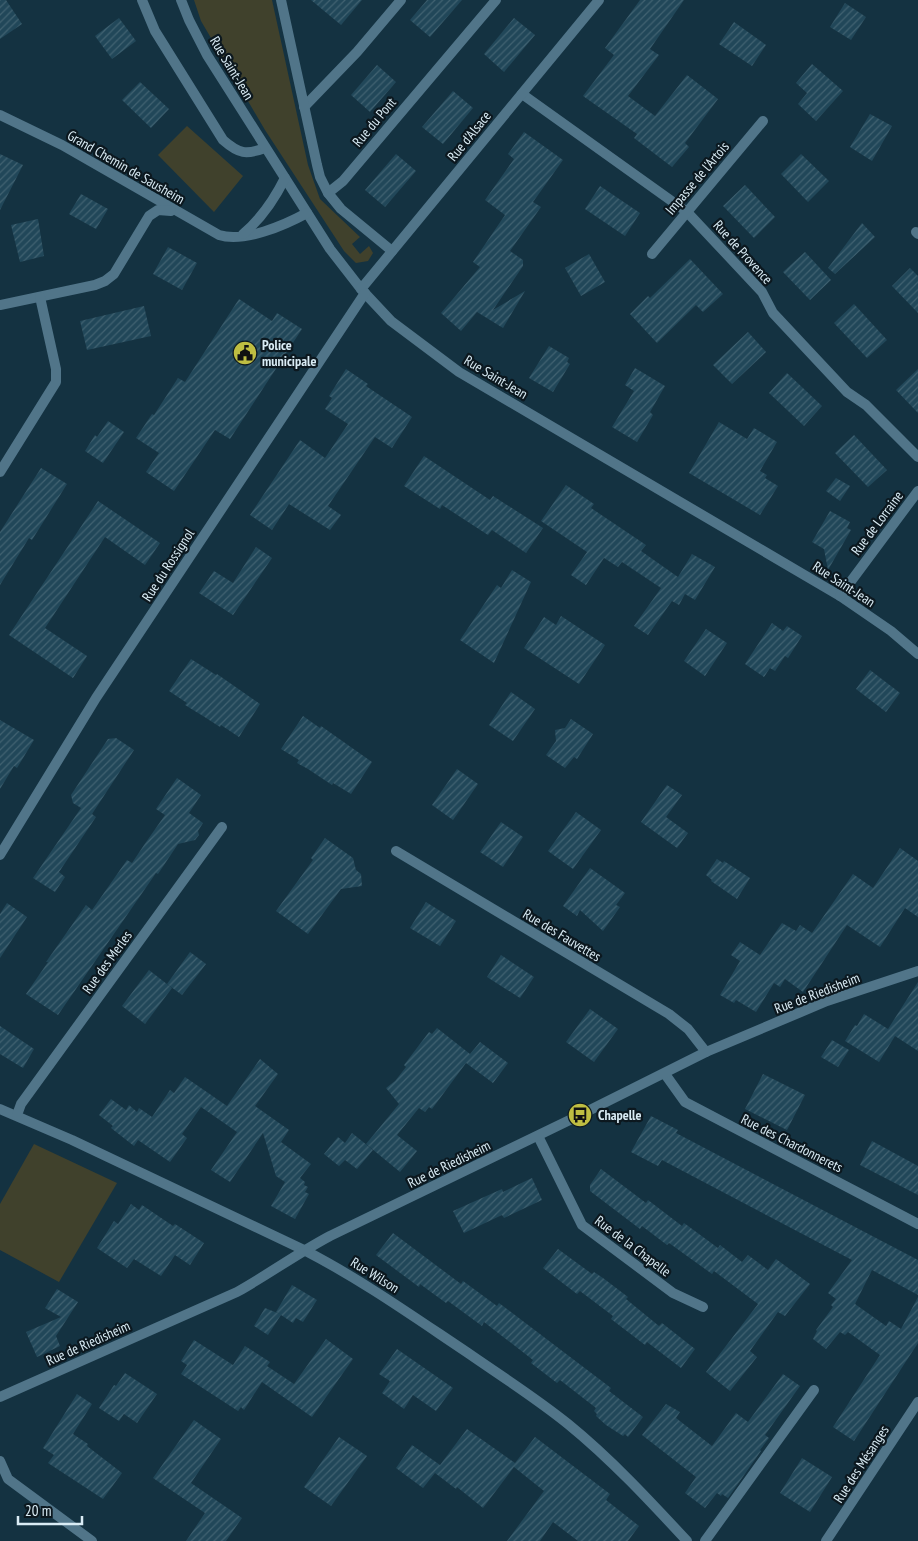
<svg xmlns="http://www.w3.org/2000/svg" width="918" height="1541" font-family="'PT Sans Narrow',sans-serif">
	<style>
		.grass { fill: #40412c }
		.building { fill: url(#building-hatch) }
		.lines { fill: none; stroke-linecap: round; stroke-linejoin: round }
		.service { stroke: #517589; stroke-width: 10 }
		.minor { stroke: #517589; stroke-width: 10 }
		.labels { text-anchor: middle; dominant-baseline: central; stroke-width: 4.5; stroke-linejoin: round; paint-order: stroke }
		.street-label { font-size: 14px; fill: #daecf5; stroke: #0c181f }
		.poi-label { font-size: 14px; font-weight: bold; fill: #daecf5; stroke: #0c181f; text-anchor: start }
	</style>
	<defs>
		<pattern id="building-hatch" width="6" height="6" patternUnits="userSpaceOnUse" patternTransform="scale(1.25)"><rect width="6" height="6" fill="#214759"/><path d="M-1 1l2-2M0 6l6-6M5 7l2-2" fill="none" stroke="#416271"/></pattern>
	</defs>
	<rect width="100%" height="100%" fill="#143241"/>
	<!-- grass -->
	<g class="grass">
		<polygon points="194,0 272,0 308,165 320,199 360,237 352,244 360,254 369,246 373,253 368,261 356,263 344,251 265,130 201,21"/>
		<polygon points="187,126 243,176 214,212 158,155"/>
		<polygon points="34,1144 117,1183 59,1282 0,1250 0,1204"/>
	</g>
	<!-- building -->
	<g class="building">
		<polygon points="0,0 6,0 22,24 0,39"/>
		<polygon points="311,0 362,0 341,25"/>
		<polygon points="427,0 462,0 430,37 410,20"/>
		<polygon points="640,0 684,0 650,49 659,55 628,96 655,116 687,75 718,99 685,143 689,147 672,167 634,138 637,134 583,96 614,55 605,48"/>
		<polygon points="845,3 866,17 851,40 830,27"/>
		<polygon points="119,18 136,41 112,59 95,36"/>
		<polygon points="514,18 535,35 504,72 484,54"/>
		<polygon points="734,22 766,45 752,66 719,44"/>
		<polygon points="812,64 843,91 816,121 798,104 807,93 796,83"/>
		<polygon points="377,65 396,82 370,112 351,95"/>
		<polygon points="140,82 169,109 151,128 122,100"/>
		<polygon points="453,91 473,108 443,144 422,127"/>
		<polygon points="870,114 892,126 872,161 850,147"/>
		<polygon points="524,132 563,160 533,202 541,207 510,251 523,260 523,266 493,310 525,291 503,328 477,312 461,331 441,313 480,267 473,262 505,215 485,200 514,159 508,154"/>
		<polygon points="0,154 23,165 0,210"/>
		<polygon points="396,154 416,171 385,207 365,190"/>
		<polygon points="801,154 829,181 808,202 781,174"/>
		<polygon points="745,185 775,217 754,238 723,206"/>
		<polygon points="600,186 640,213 625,236 585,209"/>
		<polygon points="81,194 108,209 96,229 69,214"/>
		<polygon points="38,219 44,256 20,262 11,225"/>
		<polygon points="862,223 875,237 835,274 828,268"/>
		<polygon points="168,247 197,263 182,290 153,274"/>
		<polygon points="805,252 831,280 810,300 783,272"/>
		<polygon points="589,254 605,282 581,296 565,268"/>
		<polygon points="690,259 723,294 703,312 696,305 657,343 630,314 648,296 650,298"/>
		<polygon points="910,268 918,276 918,313 892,286"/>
		<polygon points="239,299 272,321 277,313 302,329 230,439 215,430 174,491 146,472 159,453 136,438 152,414 154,415 178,378 185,382"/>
		<polygon points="854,304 887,340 867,358 834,323"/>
		<polygon points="144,306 151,336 87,350 80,321"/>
		<polygon points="748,332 766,352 732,384 713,365"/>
		<polygon points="549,346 569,358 567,362 570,364 553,392 529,378"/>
		<polygon points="635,368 665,386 650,412 653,415 637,442 612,427 634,391 625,385"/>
		<polygon points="346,369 368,384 366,386 412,417 392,448 375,437 328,506 341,515 330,530 289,504 272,530 250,515 300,440 325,458 348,424 325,409 332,398 329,396"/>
		<polygon points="918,369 918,413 896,390"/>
		<polygon points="787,373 822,406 804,426 769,393"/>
		<polygon points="108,421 124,432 103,463 85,451 95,435 97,437"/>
		<polygon points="719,422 747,439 754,428 777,442 760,471 767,475 765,478 778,486 760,515 689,473"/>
		<polygon points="854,435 887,470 868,487 835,453"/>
		<polygon points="424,456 490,500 493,496 543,528 526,553 492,530 488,535 442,505 440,509 404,486"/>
		<polygon points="41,468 67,484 32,540 29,538 0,585 0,532"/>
		<polygon points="836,478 850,486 840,501 826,491"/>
		<polygon points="566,485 594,504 591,508 646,545 641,551 678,577 692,554 715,567 695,600 685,594 679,605 672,601 648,635 634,626 661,588 622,562 618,567 604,558 586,585 571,575 587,552 541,521"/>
		<polygon points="98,501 160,543 145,565 105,537 45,628 87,656 73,678 9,635"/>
		<polygon points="830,511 850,522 847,528 851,530 828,570 824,549 812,542"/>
		<polygon points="256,547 272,558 233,615 199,593 214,571 233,583"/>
		<polygon points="512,570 531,582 494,663 460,640 497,585 501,588"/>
		<polygon points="561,616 605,645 579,684 524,648 544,617 556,625"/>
		<polygon points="772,623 783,631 787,626 802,636 788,658 785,656 775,671 770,668 764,677 745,664"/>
		<polygon points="706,629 727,643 705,676 684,661"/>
		<polygon points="191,659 216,675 217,674 260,704 239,737 221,725 220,727 203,716 185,705 187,703 169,691"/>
		<polygon points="870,670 900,693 886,712 856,689"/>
		<polygon points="511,692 535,709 513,741 489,725"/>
		<polygon points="303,716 320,728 321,726 372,762 351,794 333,783 332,785 308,769 297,763 299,760 281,749"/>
		<polygon points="571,719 593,734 577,759 574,757 565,768 546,755 556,741 555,730 565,728"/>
		<polygon points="0,720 34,740 17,768 14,766 0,789"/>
		<polygon points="116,738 134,750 92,814 96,817 59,872 65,877 55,892 33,878 81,808 73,803 71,795 108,739"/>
		<polygon points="457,769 478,784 453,820 432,805"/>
		<polygon points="177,778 201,795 189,813 203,823 198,831 199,835 195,840 178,844 158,874 156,873 58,1015 26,994 48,962 46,962 86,905 92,910 127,860 132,863 144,845 165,815 156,809"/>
		<polygon points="667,785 682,795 666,817 688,833 677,848 641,822"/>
		<polygon points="576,812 601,830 573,869 548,851"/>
		<polygon points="501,822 523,837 503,867 480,852"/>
		<polygon points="325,838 353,858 356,870 361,874 362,886 341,889 308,934 276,911 313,860 311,858"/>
		<polygon points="900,848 918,861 918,917 905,908 880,947 847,925 803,992 785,979 780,987 774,983 756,1012 736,1000 734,1003 720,995 740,961 731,955 740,942 760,955 782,923 796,931 800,925 812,933 853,874 873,888"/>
		<polygon points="717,859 723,863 724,861 750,878 737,899 711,881 712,880 706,875"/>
		<polygon points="590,868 625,893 616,905 620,907 603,931 580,910 577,916 563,906"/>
		<polygon points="426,902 456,921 440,946 410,928"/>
		<polygon points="7,903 27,917 0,958 0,914"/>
		<polygon points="190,952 206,964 182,995 167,984"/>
		<polygon points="501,955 534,977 520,998 487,977"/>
		<polygon points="149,970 172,988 145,1024 122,1006"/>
		<polygon points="918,982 918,1051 895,1036 879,1062 845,1041 855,1025 857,1026 864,1014 888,1029"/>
		<polygon points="590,1009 618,1029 594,1062 566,1042"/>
		<polygon points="0,1026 34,1049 23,1068 0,1054"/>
		<polygon points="437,1028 470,1054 480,1042 508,1063 493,1083 466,1063 432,1109 429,1107 425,1112 419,1108 397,1135 417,1151 400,1172 366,1144 399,1104 386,1088 395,1081 406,1067 404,1065 429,1032 432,1034"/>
		<polygon points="832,1040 849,1050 838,1067 821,1057"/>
		<polygon points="260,1059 278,1074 255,1106 289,1130 281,1142 311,1164 300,1178 305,1182 304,1185 308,1187 305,1192 309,1194 295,1219 271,1206 285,1182 276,1176 263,1133 230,1182 211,1170 237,1132 201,1107 182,1134 187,1138 170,1162 138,1140 134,1146 111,1128 113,1126 99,1115 111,1099 126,1110 129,1105 137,1112 139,1108 152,1117 170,1090 174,1093 185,1077 227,1106"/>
		<polygon points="763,1074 805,1095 787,1130 745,1109"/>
		<polygon points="651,1116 678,1130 676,1133 918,1260 918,1295 872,1270 855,1304 886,1326 889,1321 901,1329 918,1297 918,1343 854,1441 833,1427 880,1355 848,1332 845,1335 840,1332 826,1349 813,1339 817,1331 816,1330 833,1307 831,1305 836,1299 828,1293 852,1260 662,1160 658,1166 631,1152"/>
		<polygon points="352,1133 373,1150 357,1169 345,1160 339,1166 324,1154 338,1137 345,1143"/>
		<polygon points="872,1141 918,1166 918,1195 860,1165"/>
		<polygon points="601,1169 646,1203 648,1200 682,1226 684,1223 718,1248 720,1245 742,1262 748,1255 768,1270 776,1259 810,1284 785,1316 778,1312 750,1351 757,1357 730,1391 706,1372 758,1304 714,1271 712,1274 669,1243 667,1245 642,1226 640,1229 590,1191 590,1185"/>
		<polygon points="532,1178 542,1200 504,1218 502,1215 464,1233 453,1211 502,1189 503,1192"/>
		<polygon points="131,1204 139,1210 142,1205 173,1226 175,1224 204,1243 190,1265 175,1255 161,1276 134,1259 127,1268 97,1248 114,1221 118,1224"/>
		<polygon points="393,1233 461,1284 463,1281 497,1306 499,1303 611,1388 609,1391 643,1417 628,1437 625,1434 623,1436 606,1425 596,1416 597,1414 594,1411 596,1408 560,1380 557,1383 531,1363 533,1360 484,1322 482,1326 448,1301 446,1303 420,1284 419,1287 376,1255"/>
		<polygon points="558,1249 592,1274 594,1272 603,1278 628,1297 626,1299 659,1326 662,1323 695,1349 681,1368 647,1342 645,1345 611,1319 613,1316 580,1291 577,1294 543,1268"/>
		<polygon points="292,1285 317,1300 303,1322 296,1318 293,1323 281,1315 268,1335 254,1326 265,1308 280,1314 276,1312"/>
		<polygon points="57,1289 78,1302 56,1336 60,1346 37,1357 26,1332 61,1317 45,1308"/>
		<polygon points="326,1339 353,1359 312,1417 262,1382 244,1410 241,1407 238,1411 181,1374 187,1365 181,1361 194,1340 233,1365 245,1346 270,1362 267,1366 294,1384"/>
		<polygon points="397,1349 453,1388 436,1411 413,1395 404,1409 382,1393 390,1381 379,1374"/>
		<polygon points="125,1373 157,1394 137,1423 124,1414 119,1421 99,1408 114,1385 116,1386"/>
		<polygon points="783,1374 800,1386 765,1435 769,1438 760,1450 761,1451 728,1498 722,1494 721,1496 717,1493 705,1508 685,1493 696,1477 642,1435 666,1404 680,1412 676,1418 712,1446 736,1413 748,1422"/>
		<polygon points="77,1394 92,1404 73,1434 88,1444 87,1446 122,1473 103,1499 48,1463 54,1455 43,1448"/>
		<polygon points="194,1420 221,1439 191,1483 242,1518 226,1541 186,1541 205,1513 153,1478"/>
		<polygon points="467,1429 515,1463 535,1437 610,1494 606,1500 639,1526 628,1541 578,1541 553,1522 540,1541 507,1541 544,1491 514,1467 483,1508 457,1487 456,1489 435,1473 423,1488 396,1468 412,1445 440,1465"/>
		<polygon points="339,1437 367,1456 331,1506 304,1487"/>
		<polygon points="802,1458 832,1477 810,1512 780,1493"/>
	</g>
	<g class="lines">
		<!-- service -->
		<g class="service">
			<path d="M142,0L155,31L223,140C239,154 246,155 265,148"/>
			<polyline points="304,107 357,52 401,0"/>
			<polyline points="705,1541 814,1390"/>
		</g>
		<!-- minor -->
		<g class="minor">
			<polyline points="181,0 189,20 207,55 330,249 361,289 391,321 459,372 840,596 891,631 918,654"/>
			<polyline points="281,0 317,165 320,177 328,193"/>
			<polyline points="522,94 687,212 762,292 773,313 847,392 866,405 918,457"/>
			<path d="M0,115L62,145L219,235C244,243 285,225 307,213"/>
			<polyline points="916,232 918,234"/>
			<path d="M243,234C261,219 274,200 285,178"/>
			<polyline points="392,251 341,209 328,193 343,181 496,0"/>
			<polyline points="652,254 763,121"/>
			<polyline points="361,289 599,0"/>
			<polyline points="0,305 95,285 105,281 114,274 149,216 158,210 171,211"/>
			<polyline points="0,472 56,382 56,369 40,297"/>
			<polyline points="840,596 918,491"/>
			<polyline points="396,851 669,1014 688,1029 706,1052"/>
			<polyline points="0,855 96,698 365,293"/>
			<polyline points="665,1074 685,1102 918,1224"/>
			<path d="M0,1109L72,1140L304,1250C362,1280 414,1317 468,1353C501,1376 536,1398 568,1424C611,1459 649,1500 687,1541"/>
			<polyline points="17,1115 21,1104 222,827"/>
			<polyline points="538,1136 582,1225 673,1293 703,1307"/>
			<path d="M0,1397L237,1292C269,1274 298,1253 330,1236L580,1115L706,1052L827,1001L918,971"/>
			<polyline points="0,1461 8,1479 92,1541"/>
			<polyline points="826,1541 918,1402"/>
		</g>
	</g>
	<!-- icons -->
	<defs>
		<g id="civic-disc" transform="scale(1.25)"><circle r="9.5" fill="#bfbe42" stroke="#0c181f"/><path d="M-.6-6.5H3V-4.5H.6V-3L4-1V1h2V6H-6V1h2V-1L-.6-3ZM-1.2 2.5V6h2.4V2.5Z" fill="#111"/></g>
		<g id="bus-disc" transform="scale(1.25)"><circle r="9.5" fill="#bfbe42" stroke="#0c181f"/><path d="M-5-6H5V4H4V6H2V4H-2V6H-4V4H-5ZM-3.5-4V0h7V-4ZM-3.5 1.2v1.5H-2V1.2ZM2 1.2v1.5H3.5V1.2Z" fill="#111"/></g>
	</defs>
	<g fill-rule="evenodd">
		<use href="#civic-disc" x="245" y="353"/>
		<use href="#bus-disc" x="580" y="1115"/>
	</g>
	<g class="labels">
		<!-- street labels -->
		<g class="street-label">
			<text transform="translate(232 68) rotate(59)">Rue Saint-Jean</text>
			<text transform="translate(374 122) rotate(-50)">Rue du Pont</text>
			<text transform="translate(469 136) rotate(-51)">Rue d'Alsace</text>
			<text transform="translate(126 167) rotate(30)">Grand Chemin de Sausheim</text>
			<text transform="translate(697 178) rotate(-50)">Impasse de l'Artois</text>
			<text transform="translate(743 252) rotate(48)">Rue de Provence</text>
			<text transform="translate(496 377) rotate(31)">Rue Saint-Jean</text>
			<text transform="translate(877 523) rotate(-53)">Rue de Lorraine</text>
			<text transform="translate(168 565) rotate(-57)">Rue du Rossignol</text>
			<text transform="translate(844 584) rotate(33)">Rue Saint-Jean</text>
			<text transform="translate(562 935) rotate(31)">Rue des Fauvettes</text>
			<text transform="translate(107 962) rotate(-54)">Rue des Merles</text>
			<text transform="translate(817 993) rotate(-21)">Rue de Riedisheim</text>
			<text transform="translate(792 1143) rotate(27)">Rue des Chardonnerets</text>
			<text transform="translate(449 1164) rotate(-26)">Rue de Riedisheim</text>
			<text transform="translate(633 1246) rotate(37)">Rue de la Chapelle</text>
			<text transform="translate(375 1275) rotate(32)">Rue Wilson</text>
			<text transform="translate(88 1343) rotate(-24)">Rue de Riedisheim</text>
			<text transform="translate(861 1464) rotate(-57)">Rue des Mésanges</text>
		</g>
		<!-- poi labels -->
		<g class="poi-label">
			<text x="262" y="345">Police<tspan x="262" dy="16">municipale</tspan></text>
			<text x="598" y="1115">Chapelle</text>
		</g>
	</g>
	<!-- scale -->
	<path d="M18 1516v8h64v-8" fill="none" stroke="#daecf5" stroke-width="2.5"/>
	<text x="25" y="1516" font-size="15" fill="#daecf5" stroke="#0c181f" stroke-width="4" paint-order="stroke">20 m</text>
</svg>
